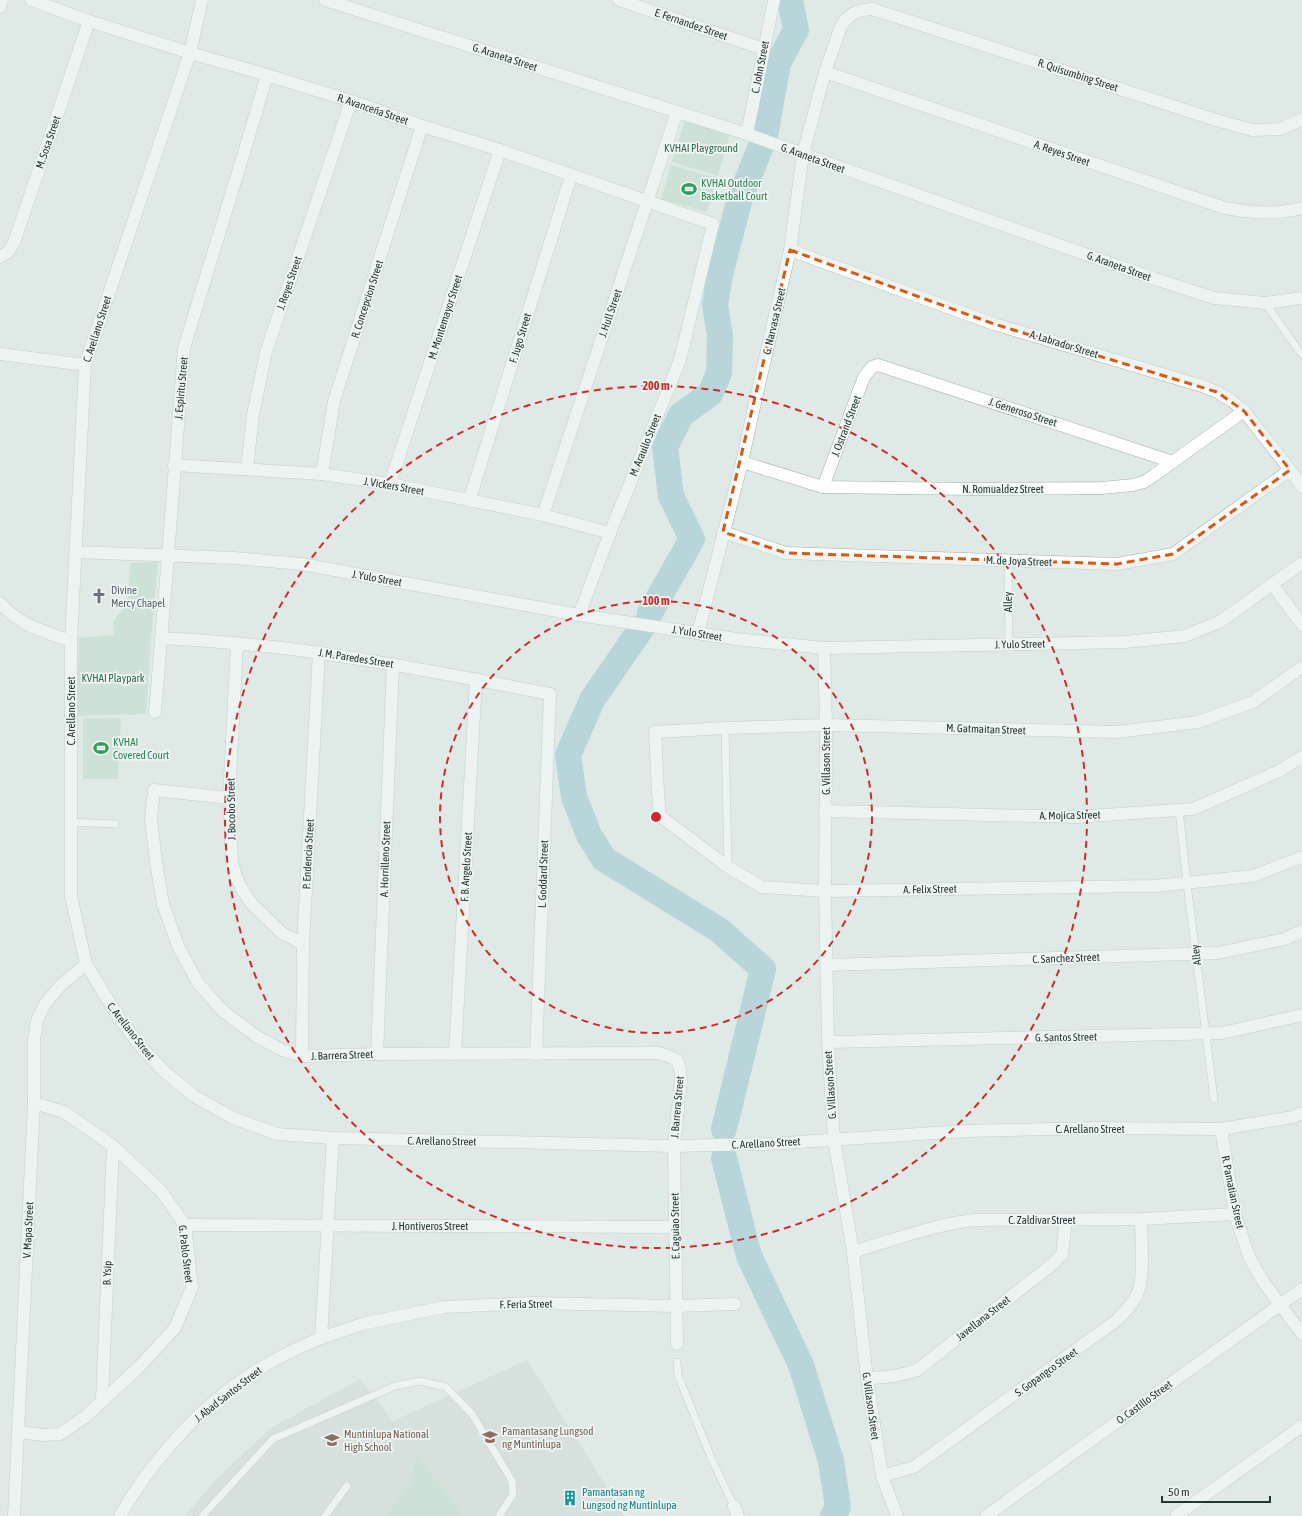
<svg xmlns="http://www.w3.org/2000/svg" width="1302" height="1516" font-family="'Asap Condensed',sans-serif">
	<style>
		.built { fill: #cdd8d4 }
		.green { fill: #b9d8c3 }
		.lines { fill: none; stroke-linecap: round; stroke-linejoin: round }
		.river { stroke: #8bbdc9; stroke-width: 26 }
		.service-casing { stroke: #a3b0ac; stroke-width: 8 }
		.minor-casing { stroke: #a3b0ac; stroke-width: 13 }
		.tertiary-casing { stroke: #a3b0ac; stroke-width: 13 }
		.service { stroke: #fff; stroke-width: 7 }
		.minor { stroke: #fff; stroke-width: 12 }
		.tertiary { stroke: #fff; stroke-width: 12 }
		.marked { fill: none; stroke: #de570e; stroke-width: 3; stroke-dasharray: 8 5; stroke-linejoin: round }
		.ring { fill: none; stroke: #d62828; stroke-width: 2; stroke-dasharray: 7 5 }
		.labels { text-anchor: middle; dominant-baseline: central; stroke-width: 3.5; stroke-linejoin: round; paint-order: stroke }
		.street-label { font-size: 11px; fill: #223732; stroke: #eff6f3 }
		.park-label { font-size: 11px; fill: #306a49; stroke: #eff6f3 }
		.leisure-label { font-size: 11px; fill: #27864d; stroke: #eff6f3; text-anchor: start }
		.worship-label { font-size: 11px; fill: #5b616d; stroke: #eff6f3; text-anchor: start }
		.education-label { font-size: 11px; fill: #785e54; stroke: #eff6f3; text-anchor: start }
		.culture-label { font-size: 11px; fill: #0d838f; stroke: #eff6f3; text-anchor: start }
		.centre { fill: #d62828; stroke: #eff6f3; stroke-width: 2 }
		.ring-label { font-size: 12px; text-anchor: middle; font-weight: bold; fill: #d62828; stroke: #eff6f3; stroke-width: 3.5; stroke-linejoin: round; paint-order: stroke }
	</style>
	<rect width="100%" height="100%" fill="#dfe9e5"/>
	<!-- built -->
	<polygon class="built" points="527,1360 625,1516 185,1516 219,1476 271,1428 360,1379 393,1421"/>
	<!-- green -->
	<g class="green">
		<polygon points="685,120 730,133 718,176 672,162"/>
		<polygon points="671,165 717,178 707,212 661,199"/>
		<polygon points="158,562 151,637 146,714 77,716 79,638 114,635 113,622 128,602 130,563"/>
		<polygon points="83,718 121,718 118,779 83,779"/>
		<polygon points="416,1453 464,1516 384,1516 411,1482"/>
	</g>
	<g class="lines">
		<!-- river -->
		<g class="river">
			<polyline points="765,136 778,63 796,30 790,0"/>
			<polyline points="650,613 692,539 671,496 665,447 681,415 710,394 719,373 720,336 715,305 720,275 740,198 761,146"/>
			<polyline points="643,626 592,700 568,755 574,797 589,835 604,859 719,930 763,969 724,1129"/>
			<polyline points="724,1158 749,1256 801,1365 831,1461 838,1507 833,1516"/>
		</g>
		<!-- service casing -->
		<g class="service-casing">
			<g id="service">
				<polyline points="1265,303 1302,355"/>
				<polyline points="1008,560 1009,644"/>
				<polyline points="725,728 728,867"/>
				<polyline points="1179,810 1187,883 1214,1099"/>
				<polyline points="70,822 115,824"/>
				<polyline points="677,1362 678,1375 712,1460 734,1506"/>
				<polyline points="202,1516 273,1439 395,1386 420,1381 446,1387 472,1414 512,1481 513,1494 499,1516"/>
				<polyline points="325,1516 347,1486"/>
			</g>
		</g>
		<!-- minor casing -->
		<g class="minor-casing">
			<g id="minor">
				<polyline points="31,0 89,21 190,53 267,75 351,101 422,126 500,150 713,224 680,360 610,533 579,615"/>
				<polyline points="202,0 190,53 85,365 71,641 71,896 86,964 119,1018 140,1046 166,1073 194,1096 233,1118 277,1134 333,1138"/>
				<polyline points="325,0 747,134 1155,279 1214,298 1265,303 1302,298"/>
				<polyline points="619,0 764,49"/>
				<polyline points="0,7 2,0"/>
				<path d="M825,72L1225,208C1254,213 1273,215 1302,208"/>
				<polyline points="747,134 774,0"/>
				<polyline points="790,250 994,324 1202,386 1217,392 1232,401 1244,411 1290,470 1302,487"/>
				<polyline points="0,257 8,252 14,243 89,21"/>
				<polyline points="0,354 85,365"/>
				<polyline points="742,462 823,487 974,489 1102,488 1133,485 1144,482 1153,476 1244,411"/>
				<polyline points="174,465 322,474 390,484 543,515 610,533"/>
				<polyline points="247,469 253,415 266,352 351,101"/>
				<polyline points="322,474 334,401 422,126"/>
				<polyline points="390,484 500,150"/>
				<polyline points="823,487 864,377 872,367 878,365 1173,462"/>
				<polyline points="469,501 571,176"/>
				<polyline points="543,515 677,112"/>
				<polyline points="723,532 786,553 1117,564 1173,554 1290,470"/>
				<polyline points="75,552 234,558 302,564 579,615 736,639 824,648 1125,642 1185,636 1221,621 1302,563"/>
				<polyline points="1272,584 1302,625"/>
				<path d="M0,603C21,626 43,631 71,641"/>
				<polyline points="698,633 742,462 754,407 790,250 803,154 825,72 840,29 845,20 854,13 863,10 872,9 1216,120 1252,130 1281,129 1302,119"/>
				<path d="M161,638C214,641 267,645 320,653C397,664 474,679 550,694L536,1054"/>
				<polyline points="237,643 229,798 232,862 236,877 243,891 252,904 282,933 303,944"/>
				<polyline points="824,648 826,725 825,891 828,1042 834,1139 853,1252 867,1378 882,1476 897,1516"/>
				<polyline points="1302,667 1253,702 1198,722 1117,732 826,725 725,728 655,732 658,793 660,816 728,867 762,887 825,891 1155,886 1253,876 1302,857"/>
				<polyline points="155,712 168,556 184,348 243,156 267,75"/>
				<polyline points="229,798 154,790 151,819 156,862 163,904 178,946 198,983 223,1011 256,1036 282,1050 302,1056 377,1054 659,1053 668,1056 677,1060 680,1069 681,1079 674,1146 677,1344"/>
				<polyline points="825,811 1075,817 1193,809 1279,771 1302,757"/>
				<polyline points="827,965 1218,953 1285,939 1302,931"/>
				<polyline points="828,1042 1222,1033 1302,1015"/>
				<polyline points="377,1054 393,664"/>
				<polyline points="455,1054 476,679"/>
				<polyline points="302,1056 303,944 319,652"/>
				<polyline points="185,1225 674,1227"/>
				<path d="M853,1252C893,1240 932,1225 974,1220L1141,1219L1235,1214"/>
				<polyline points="321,1338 362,1324 444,1307 533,1303 677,1306 735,1304"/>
				<path d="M867,1378C885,1378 900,1376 917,1370L1054,1263L1062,1254L1066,1220"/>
				<polyline points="102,1400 113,1146"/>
				<polyline points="18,1432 44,1435 60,1434 85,1417 138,1368 175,1328 192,1287 185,1225 161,1191 113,1146 64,1112 34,1103"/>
				<path d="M882,1476L914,1467L1117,1320C1125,1312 1132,1305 1137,1295C1145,1278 1141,1239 1141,1219"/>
				<polyline points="734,1506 738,1516"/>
				<polyline points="14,1516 34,1103 34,1040 37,1021 45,1004 60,986 86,964"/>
				<polyline points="986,1516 1302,1289"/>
				<polyline points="1176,1516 1302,1426"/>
			</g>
		</g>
		<!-- tertiary casing -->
		<g class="tertiary-casing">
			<g id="tertiary">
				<polyline points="1221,1129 1235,1214 1249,1257 1264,1283 1302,1334"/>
				<path d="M120,1516C149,1464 200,1406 251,1374C273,1360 297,1348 321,1338L333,1138L674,1146L715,1145L769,1144L965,1131L1096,1128L1221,1129L1293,1117L1302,1113"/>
			</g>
		</g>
		<!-- service -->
		<use href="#service" class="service"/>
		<!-- minor -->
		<use href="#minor" class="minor"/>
		<!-- tertiary -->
		<use href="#tertiary" class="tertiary"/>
	</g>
	<!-- marked area -->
	<path d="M0 0H1302V1516H0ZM790,250L994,324L1217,392L1244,411L1290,470L1173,554L1117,564L786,553L723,532Z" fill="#dfe9e5" fill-opacity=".55" fill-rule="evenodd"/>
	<path class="marked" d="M790,250L994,324L1217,392L1244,411L1290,470L1173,554L1117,564L786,553L723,532Z"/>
	<!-- distance rings -->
	<g class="ring">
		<circle cx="656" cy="817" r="216"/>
		<circle cx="656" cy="817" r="431"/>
	</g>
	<!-- icons -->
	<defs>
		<g id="stadium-bare" transform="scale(1.2)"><path d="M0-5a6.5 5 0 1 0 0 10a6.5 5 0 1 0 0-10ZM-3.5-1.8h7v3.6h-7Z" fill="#2e9e5b" stroke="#eff6f3" stroke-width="2.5" paint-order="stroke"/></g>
		<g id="church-bare" transform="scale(1.2)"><path d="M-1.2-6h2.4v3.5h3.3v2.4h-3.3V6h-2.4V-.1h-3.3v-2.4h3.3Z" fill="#6b7280" stroke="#eff6f3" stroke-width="2.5" paint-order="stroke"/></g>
		<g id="school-bare" transform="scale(1.2)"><path d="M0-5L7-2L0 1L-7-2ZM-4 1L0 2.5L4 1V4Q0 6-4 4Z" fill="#8d6e63" stroke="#eff6f3" stroke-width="2.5" paint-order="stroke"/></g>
		<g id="building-bare" transform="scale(1.2)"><path d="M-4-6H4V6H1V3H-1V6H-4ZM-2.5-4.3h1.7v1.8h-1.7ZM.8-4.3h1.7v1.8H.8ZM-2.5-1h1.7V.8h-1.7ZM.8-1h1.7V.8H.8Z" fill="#0f9aa8" stroke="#eff6f3" stroke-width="2.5" paint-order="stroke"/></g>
	</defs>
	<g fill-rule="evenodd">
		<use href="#stadium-bare" x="689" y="189"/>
		<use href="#church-bare" x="99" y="596"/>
		<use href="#stadium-bare" x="101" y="748"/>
		<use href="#school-bare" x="490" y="1437"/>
		<use href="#school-bare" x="332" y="1440"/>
		<use href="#building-bare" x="570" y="1498"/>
	</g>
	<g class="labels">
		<!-- street labels -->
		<g class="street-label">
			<text transform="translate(691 24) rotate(19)">E. Fernandez Street</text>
			<text transform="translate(505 57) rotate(18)">G. Araneta Street</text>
			<text transform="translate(760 67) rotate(-79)">C. John Street</text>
			<text transform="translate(1078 75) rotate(18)">R. Quisumbing Street</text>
			<text transform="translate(373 109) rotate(19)">R. Avanceña Street</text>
			<text transform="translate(48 142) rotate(-71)">M. Sosa Street</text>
			<text transform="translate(1062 153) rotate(19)">A. Reyes Street</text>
			<text transform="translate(813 158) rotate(20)">G. Araneta Street</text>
			<text transform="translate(1119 266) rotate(20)">G. Araneta Street</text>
			<text transform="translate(289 283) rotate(-71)">J. Reyes Street</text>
			<text transform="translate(367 299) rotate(-72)">R. Concepcion Street</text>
			<text transform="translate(610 313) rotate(-71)">J. Hull Street</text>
			<text transform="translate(445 317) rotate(-72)">M. Montemayor Street</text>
			<text transform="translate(774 321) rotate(-77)">G. Narvasa Street</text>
			<text transform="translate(97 329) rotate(-72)">C. Arellano Street</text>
			<text transform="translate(520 338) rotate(-73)">F. Jugo Street</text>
			<text transform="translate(1064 344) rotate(17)">A. Labrador Street</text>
			<text transform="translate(181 388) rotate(-85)">J. Espiritu Street</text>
			<text transform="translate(1023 412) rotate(18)">J. Generoso Street</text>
			<text transform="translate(846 426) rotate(-69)">J. Ostrand Street</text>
			<text transform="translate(645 445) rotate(-68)">M. Araullo Street</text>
			<text transform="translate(394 486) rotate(10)">J. Vickers Street</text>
			<text x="1003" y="489">N. Romualdez Street</text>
			<text transform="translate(1019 561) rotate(2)">M. de Joya Street</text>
			<text transform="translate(377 578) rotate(10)">J. Yulo Street</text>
			<text transform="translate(1008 602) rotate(-90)">Alley</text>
			<text transform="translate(697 633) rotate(9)">J. Yulo Street</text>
			<text transform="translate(1020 644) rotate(-1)">J. Yulo Street</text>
			<text transform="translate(356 658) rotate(9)">J. M. Paredes Street</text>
			<text transform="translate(71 711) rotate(-90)">C. Arellano Street</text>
			<text transform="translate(986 729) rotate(2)">M. Gatmaitan Street</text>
			<text transform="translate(826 761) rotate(-90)">G. Villason Street</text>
			<text transform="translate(231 809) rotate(-91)">J. Bocobo Street</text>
			<text transform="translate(1070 815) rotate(-1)">A. Mojica Street</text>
			<text transform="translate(308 854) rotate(-87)">P. Endencia Street</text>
			<text transform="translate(385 859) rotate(-88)">A. Horrilleno Street</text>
			<text transform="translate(466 867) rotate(-87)">F. B. Angelo Street</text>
			<text transform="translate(543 874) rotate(-88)">L. Goddard Street</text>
			<text transform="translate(930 889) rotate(-1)">A. Felix Street</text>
			<text transform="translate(1196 955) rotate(-97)">Alley</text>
			<text transform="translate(1066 958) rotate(-2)">C. Sanchez Street</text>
			<text transform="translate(131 1031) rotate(52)">C. Arellano Street</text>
			<text transform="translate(1066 1037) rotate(-1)">G. Santos Street</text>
			<text transform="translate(342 1055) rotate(-2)">J. Barrera Street</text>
			<text transform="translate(830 1085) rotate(-94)">G. Villason Street</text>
			<text transform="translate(677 1107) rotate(-85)">J. Barrera Street</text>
			<text x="1090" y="1129">C. Arellano Street</text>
			<text transform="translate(442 1141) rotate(1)">C. Arellano Street</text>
			<text transform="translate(766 1143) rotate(-3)">C. Arellano Street</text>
			<text transform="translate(1233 1192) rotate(78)">R. Pamatian Street</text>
			<text x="1042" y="1220">C. Zaldivar Street</text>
			<text x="430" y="1226">J. Hontiveros Street</text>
			<text transform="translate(675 1226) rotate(-91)">E. Caguiao Street</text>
			<text transform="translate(28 1230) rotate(-87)">V. Mapa Street</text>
			<text transform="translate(186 1254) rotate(83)">G. Pablo Street</text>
			<text transform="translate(107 1273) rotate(-88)">B. Ysip</text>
			<text transform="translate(526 1304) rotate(-1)">F. Feria Street</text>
			<text transform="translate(983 1318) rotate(-38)">Javellana Street</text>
			<text transform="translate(1046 1372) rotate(-36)">S. Gopangco Street</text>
			<text transform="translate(228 1394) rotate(-38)">J. Abad Santos Street</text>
			<text transform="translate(1144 1402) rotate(-36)">O. Castillo Street</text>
			<text transform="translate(871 1406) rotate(82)">G. Villason Street</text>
		</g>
		<!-- park labels -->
		<g class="park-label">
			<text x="701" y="148">KVHAI Playground</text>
			<text x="113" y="678">KVHAI Playpark</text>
		</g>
		<!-- leisure labels -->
		<g class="leisure-label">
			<text x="701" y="183">KVHAI Outdoor<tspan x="701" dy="13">Basketball Court</tspan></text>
			<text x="113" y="742">KVHAI<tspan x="113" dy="13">Covered Court</tspan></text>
		</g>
		<!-- worship labels -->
		<g class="worship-label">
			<text x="111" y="590">Divine<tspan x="111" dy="13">Mercy Chapel</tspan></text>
		</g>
		<!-- education labels -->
		<g class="education-label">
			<text x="502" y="1431">Pamantasang Lungsod<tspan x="502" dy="13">ng Muntinlupa</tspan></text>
			<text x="344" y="1434">Muntinlupa National<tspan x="344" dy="13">High School</tspan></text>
		</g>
		<!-- culture labels -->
		<g class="culture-label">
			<text x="582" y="1492">Pamantasan ng<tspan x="582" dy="13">Lungsod ng Muntinlupa</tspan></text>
		</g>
	</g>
	<circle cx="656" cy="817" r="6" class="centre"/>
	<g class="ring-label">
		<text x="656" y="390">200 m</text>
		<text x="656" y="605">100 m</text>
	</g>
	<!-- scale -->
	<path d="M1162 1496v6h108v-6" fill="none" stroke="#223732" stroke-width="2"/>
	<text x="1168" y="1496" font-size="12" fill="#223732" stroke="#eff6f3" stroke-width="3" paint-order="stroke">50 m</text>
</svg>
